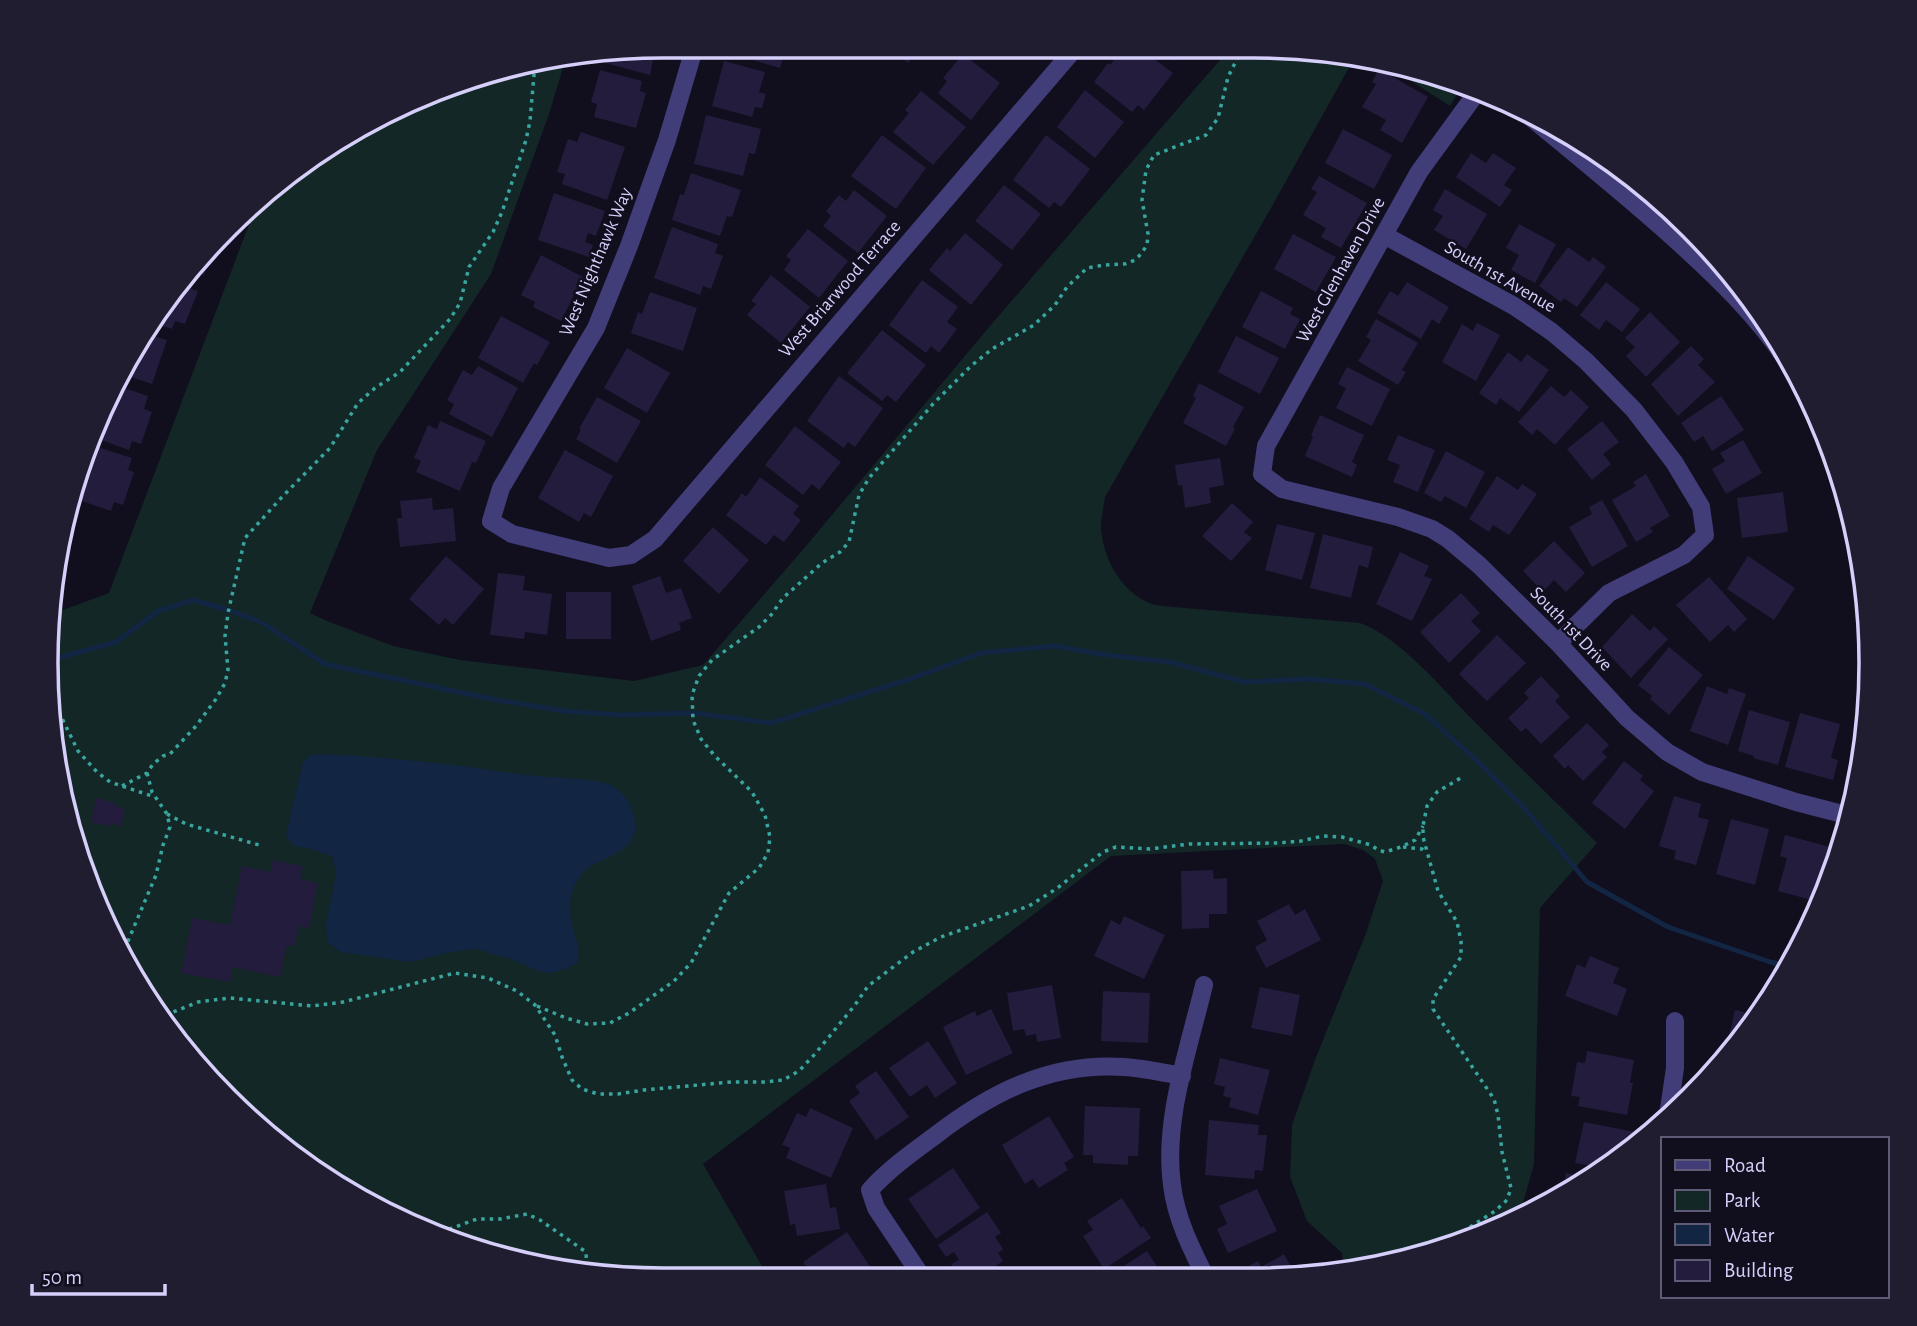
<svg xmlns="http://www.w3.org/2000/svg" width="1917" height="1326" font-family="'Alegreya Sans',sans-serif">
	<style>
		.green { fill: #122726 }
		.water { fill: #122543 }
		.lines { fill: none; stroke-linecap: round; stroke-linejoin: round }
		.stream { stroke: #122543; stroke-width: 5 }
		.building { fill: #231c3d }
		.path { stroke: #39a59f; stroke-width: 3.5; stroke-dasharray: 3.5 5; stroke-linecap: butt }
		.minor { stroke: #403d78; stroke-width: 18 }
		.labels { text-anchor: middle; dominant-baseline: central; stroke-width: 5; stroke-linejoin: round; paint-order: stroke }
		.street-label { font-size: 19px; fill: #d5cffa; stroke: #110e1e }
		.rim { fill: none; stroke: #d5cffa; stroke-width: 3.5 }
	</style>
	<rect width="100%" height="100%" fill="#110e1e"/>
	<!-- green -->
	<g class="green">
		<path d="M1232,46H1254L1356,55L1271,208L1105,497C1104,507 1100,520 1101,530C1104,560 1122,593 1152,604C1159,606 1167,606 1174,607L1360,623C1400,637 1443,690 1474,721C1514,762 1556,802 1597,843L1540,908L1534,1164L1518,1220L1374,1269L1344,1272L1342,1253L1307,1221L1290,1177L1292,1125L1315,1060L1366,933L1383,881L1375,859L1363,850L1344,844L1111,856L703,1164L770,1280H663L542,1269L426,1233L320,1176L226,1099L109,936L57,783L52,614L109,593L256,206L320,149L503,67L566,58L549,114L491,274L377,450L310,613L327,621L393,646L460,660L634,681L703,665L806,546L989,327Z"/>
		<polygon points="1374,57 1460,89 1450,106"/>
	</g>
	<!-- water -->
	<path class="water" d="M314,754C354,755 396,759 436,763C470,766 503,773 537,776C555,778 597,778 611,785C627,794 637,812 635,830C631,857 594,857 580,876C568,893 568,912 574,932C577,946 581,948 577,963L566,969L551,973L538,971L516,961L476,949L451,952L410,962L341,952L327,942L326,924L336,875L333,857L312,849L293,846L286,835L303,761Z"/>
	<g class="lines">
		<!-- stream -->
		<polyline class="stream" points="53,656 62,657 116,642 158,611 193,600 228,610 261,622 325,664 497,700 563,711 621,715 693,713 771,723 907,680 981,653 1055,646 1106,655 1170,662 1244,682 1310,679 1365,684 1425,714 1474,758 1526,810 1587,882 1668,927 1770,962 1789,966"/>
	</g>
	<!-- building -->
	<g class="building">
		<polygon points="656,46 650,75 602,62 604,53"/>
		<polygon points="731,46 787,46 780,68 729,53"/>
		<polygon points="906,46 912,46 918,51 908,63 898,55"/>
		<polygon points="1125,46 1137,46 1173,73 1144,110 1138,105 1132,112 1094,82 1108,63 1110,65"/>
		<polygon points="1151,46 1185,46 1174,61"/>
		<polygon points="963,54 1000,83 971,120 938,93 947,81 943,78"/>
		<polygon points="724,61 765,72 759,92 766,94 762,108 755,107 752,117 712,106"/>
		<polygon points="1379,69 1428,97 1402,143 1380,130 1386,120 1362,107 1376,84 1372,82"/>
		<polygon points="600,70 642,81 640,91 646,93 636,128 594,117 597,104 591,102"/>
		<polygon points="1085,90 1124,122 1095,158 1057,127"/>
		<polygon points="921,91 966,127 933,165 893,132 909,113 905,110"/>
		<polygon points="706,115 761,129 755,154 749,153 743,176 694,164"/>
		<polygon points="1343,129 1392,155 1374,189 1325,163"/>
		<polygon points="581,132 625,147 607,200 562,184 565,174 557,172 568,139 577,142"/>
		<polygon points="882,135 926,168 896,209 851,176"/>
		<polygon points="1046,135 1090,169 1061,207 1054,202 1049,208 1013,180"/>
		<polygon points="1471,153 1486,163 1493,153 1516,168 1504,185 1512,190 1500,207 1456,177"/>
		<polygon points="691,173 741,190 732,217 727,216 720,236 672,220 680,194 684,195"/>
		<polygon points="1319,176 1367,203 1341,248 1321,237 1326,228 1303,215 1317,192 1311,189"/>
		<polygon points="1004,185 1041,214 1012,250 975,221"/>
		<polygon points="1445,189 1487,214 1466,249 1434,230 1443,216 1433,210"/>
		<polygon points="854,190 887,216 858,253 823,226 831,216 826,211 839,195 846,201"/>
		<polygon points="554,193 605,211 596,236 588,233 585,242 593,245 589,257 538,240"/>
		<polygon points="1519,224 1556,244 1535,283 1511,270 1519,255 1506,248"/>
		<polygon points="672,227 718,244 715,253 723,256 711,289 703,286 700,295 654,278"/>
		<polygon points="808,229 848,261 819,298 784,270 791,260 786,256"/>
		<polygon points="965,233 1003,265 971,305 929,270 947,248 950,251"/>
		<polygon points="1293,234 1336,257 1316,292 1274,269"/>
		<polygon points="210,246 213,248 204,275 190,270 198,256"/>
		<polygon points="1568,247 1589,262 1593,257 1606,267 1577,307 1564,298 1561,302 1539,286"/>
		<polygon points="541,255 583,277 561,321 533,307 535,302 521,295"/>
		<polygon points="187,275 194,278 191,289 198,291 185,324 175,321 172,329 156,324"/>
		<polygon points="771,275 810,307 781,343 747,315 756,304 751,301"/>
		<polygon points="922,280 958,307 947,322 957,329 939,353 931,346 926,353 889,325"/>
		<polygon points="1407,282 1449,307 1439,324 1432,319 1421,339 1377,313 1390,291 1398,296"/>
		<polygon points="1606,282 1640,309 1622,332 1606,320 1599,330 1580,315"/>
		<polygon points="1261,291 1293,308 1290,314 1300,319 1285,349 1242,327"/>
		<polygon points="650,292 697,308 683,351 631,333 638,312 642,314"/>
		<polygon points="1650,312 1680,342 1646,377 1626,356 1635,347 1625,338"/>
		<polygon points="501,316 550,342 537,365 534,363 523,383 478,358"/>
		<polygon points="1376,319 1418,343 1402,370 1406,372 1398,385 1358,361 1371,340 1366,337"/>
		<polygon points="1477,323 1500,335 1476,381 1442,362 1462,324 1473,331"/>
		<polygon points="882,330 926,365 896,402 887,395 882,401 847,373"/>
		<polygon points="150,335 167,340 152,384 125,375"/>
		<polygon points="1236,336 1279,358 1260,394 1218,372"/>
		<polygon points="1691,346 1704,359 1698,365 1715,382 1678,416 1651,384"/>
		<polygon points="627,348 670,373 647,413 604,388"/>
		<polygon points="1508,352 1521,362 1527,354 1549,370 1519,412 1500,398 1496,405 1479,393"/>
		<polygon points="478,366 518,388 492,437 449,414 454,404 447,400 463,370 472,375"/>
		<polygon points="1347,367 1390,389 1372,426 1336,408 1346,388 1338,384"/>
		<polygon points="839,376 883,408 855,447 848,442 844,448 807,421"/>
		<polygon points="1199,383 1244,407 1233,427 1235,429 1226,446 1183,423 1196,398 1193,396"/>
		<polygon points="118,386 148,396 144,409 152,412 141,444 132,441 129,450 90,436 93,426"/>
		<polygon points="1551,386 1564,397 1571,390 1589,407 1555,445 1537,429 1532,435 1518,422"/>
		<polygon points="1721,396 1744,430 1712,451 1703,436 1694,442 1681,423"/>
		<polygon points="597,397 641,421 617,463 576,439 581,429 579,429"/>
		<polygon points="1320,415 1364,435 1352,462 1357,465 1352,477 1305,456 1313,437 1311,435"/>
		<polygon points="440,421 486,441 476,463 472,462 460,491 416,472 421,461 414,458 428,425 437,429"/>
		<polygon points="1602,421 1619,442 1603,454 1611,464 1592,480 1567,449"/>
		<polygon points="795,426 841,462 819,490 812,484 803,495 765,465"/>
		<polygon points="1398,435 1435,450 1418,492 1393,482 1400,465 1387,460"/>
		<polygon points="1743,440 1762,473 1726,494 1712,469 1725,461 1720,453"/>
		<polygon points="88,444 132,458 128,470 134,472 123,505 114,502 111,511 73,498"/>
		<polygon points="565,450 613,476 591,517 584,513 579,522 538,498"/>
		<polygon points="1446,451 1485,472 1466,508 1445,496 1441,502 1424,493"/>
		<polygon points="1220,458 1224,485 1209,488 1211,503 1185,508 1182,485 1178,486 1175,465"/>
		<polygon points="1646,474 1670,516 1650,528 1653,532 1636,542 1612,500 1636,486 1633,482"/>
		<polygon points="1497,476 1518,490 1522,484 1537,494 1509,535 1493,525 1489,532 1469,519"/>
		<polygon points="760,477 799,506 793,514 801,520 784,542 774,535 766,545 726,515 742,493 746,497"/>
		<polygon points="1783,492 1788,532 1742,538 1737,498"/>
		<polygon points="432,498 433,510 453,508 456,541 400,547 397,518 402,518 400,501"/>
		<polygon points="1602,500 1628,546 1592,567 1569,527 1592,514 1589,507"/>
		<polygon points="1232,503 1253,522 1244,532 1252,538 1231,561 1202,536"/>
		<polygon points="1277,524 1315,533 1302,580 1265,570"/>
		<polygon points="713,527 749,560 719,594 683,561"/>
		<polygon points="64,533 69,534 63,580 52,579"/>
		<polygon points="1323,534 1373,547 1368,568 1359,565 1351,598 1310,588"/>
		<polygon points="1554,541 1585,573 1566,592 1554,580 1543,592 1523,571"/>
		<polygon points="1400,552 1429,566 1424,576 1432,579 1412,621 1376,604"/>
		<polygon points="446,556 484,589 453,625 445,618 439,625 409,599"/>
		<polygon points="1748,556 1795,588 1774,620 1727,589"/>
		<polygon points="498,573 525,576 523,590 552,594 547,635 525,632 524,639 490,635"/>
		<polygon points="660,576 666,593 681,588 692,618 679,623 681,630 651,641 632,586"/>
		<polygon points="1709,577 1747,619 1734,632 1728,625 1710,642 1676,605"/>
		<rect x="566" y="592" width="45" height="47"/>
		<polygon points="1461,593 1480,613 1471,621 1481,631 1449,663 1420,632"/>
		<polygon points="1632,614 1650,631 1654,626 1668,639 1631,678 1602,647"/>
		<polygon points="1497,635 1526,663 1487,701 1459,674"/>
		<polygon points="1669,647 1703,675 1669,715 1650,699 1652,696 1638,685"/>
		<polygon points="1541,676 1560,696 1555,701 1570,717 1541,744 1526,728 1521,732 1508,718 1529,698 1524,693"/>
		<polygon points="1707,686 1727,694 1729,688 1746,694 1728,745 1690,731"/>
		<polygon points="1749,710 1790,722 1778,765 1753,758 1754,756 1738,751"/>
		<polygon points="1800,713 1840,724 1831,758 1838,760 1833,780 1785,767"/>
		<polygon points="1587,723 1609,745 1602,752 1607,757 1583,781 1568,765 1565,769 1553,756"/>
		<polygon points="1624,761 1643,776 1640,780 1654,791 1625,829 1592,803"/>
		<polygon points="1674,796 1701,804 1698,817 1709,820 1696,865 1674,859 1676,851 1659,846"/>
		<polygon points="96,798 116,803 115,806 125,808 121,826 110,823 109,826 91,822"/>
		<polygon points="1731,819 1769,829 1755,885 1716,874"/>
		<polygon points="1785,835 1834,848 1819,902 1778,891 1787,858 1780,856"/>
		<polygon points="273,860 303,866 300,879 318,883 309,928 299,926 295,946 287,945 280,977 233,967 230,982 181,973 192,918 230,925 242,866 271,872"/>
		<polygon points="1213,870 1214,879 1227,878 1227,914 1209,914 1209,928 1182,929 1181,871"/>
		<polygon points="1289,904 1295,915 1305,909 1321,940 1266,968 1255,947 1267,940 1257,921"/>
		<polygon points="1124,916 1165,935 1144,979 1094,956 1111,920 1120,925"/>
		<polygon points="1590,956 1619,968 1613,983 1627,989 1617,1016 1565,996 1577,964 1585,968"/>
		<polygon points="1052,985 1061,1038 1037,1042 1036,1034 1026,1036 1024,1029 1013,1031 1007,993"/>
		<polygon points="1260,987 1300,995 1292,1036 1251,1028"/>
		<polygon points="1103,991 1150,993 1148,1043 1101,1041"/>
		<polygon points="991,1009 1013,1053 966,1075 943,1027 975,1011 977,1016"/>
		<polygon points="1735,1010 1760,1016 1731,1051 1734,1037 1729,1036"/>
		<polygon points="928,1041 957,1083 935,1098 927,1085 910,1097 889,1068"/>
		<polygon points="1587,1051 1634,1060 1630,1083 1633,1083 1627,1115 1578,1106 1580,1097 1571,1096 1577,1062 1585,1063"/>
		<polygon points="1220,1058 1270,1070 1258,1115 1229,1107 1231,1098 1223,1096 1225,1087 1214,1084"/>
		<polygon points="876,1071 909,1117 876,1140 849,1101 860,1093 855,1086"/>
		<polygon points="1085,1106 1140,1108 1138,1156 1128,1156 1128,1165 1093,1163 1093,1155 1083,1155"/>
		<polygon points="810,1108 853,1128 831,1178 786,1158 790,1148 782,1145 797,1113 806,1117"/>
		<polygon points="1049,1116 1074,1157 1064,1163 1068,1170 1039,1188 1033,1179 1025,1184 1002,1145"/>
		<polygon points="1209,1120 1259,1125 1258,1135 1267,1135 1263,1171 1255,1170 1254,1179 1205,1175"/>
		<polygon points="1584,1122 1635,1132 1633,1141 1597,1167 1575,1163"/>
		<polygon points="953,1168 980,1208 936,1239 908,1199"/>
		<polygon points="1566,1173 1583,1177 1562,1192"/>
		<polygon points="826,1184 830,1208 836,1207 840,1229 797,1236 795,1224 790,1225 784,1191"/>
		<polygon points="1257,1189 1277,1231 1228,1253 1217,1229 1227,1224 1219,1206"/>
		<polygon points="1122,1198 1141,1228 1143,1226 1151,1238 1104,1269 1083,1236 1093,1230 1087,1221"/>
		<polygon points="987,1212 1001,1233 995,1237 1003,1249 998,1253 1003,1261 974,1280 962,1280 951,1264 959,1260 954,1252 946,1257 938,1245"/>
		<polygon points="847,1232 875,1274 866,1280 815,1280 803,1262"/>
		<polygon points="1147,1251 1158,1268 1151,1273 1156,1280 1110,1280 1107,1277"/>
		<polygon points="1284,1254 1296,1276 1246,1280 1240,1271 1258,1261 1261,1267"/>
		<polygon points="1011,1267 1020,1280 992,1280"/>
	</g>
	<g class="lines">
		<!-- path -->
		<g class="path">
			<polyline points="55,704 78,751 97,772 110,782 155,797"/>
			<polyline points="122,786 147,773 153,764 163,756 170,754 196,726 216,699 225,683 228,670 225,636 228,613 245,538 282,497 330,448 358,403 375,388 400,372 450,319 460,303 469,267 493,232 502,212 526,140 530,121 534,75 540,62"/>
			<polyline points="167,814 186,824 259,845"/>
			<polyline points="1403,847 1422,849 1426,852"/>
			<polyline points="125,958 125,948 156,875 163,845 170,827 167,814 152,792 147,773"/>
			<polyline points="537,1006 566,1018 587,1024 610,1023 629,1013 674,981 691,963 729,893 759,868 768,853 770,837 765,815 752,792 714,755 701,739 693,720 692,695 699,676 712,660 759,627 771,615 783,598 822,563 840,552 849,542 859,495 869,478 933,404 971,366 992,349 1034,325 1055,305 1067,287 1087,268 1104,265 1125,264 1135,260 1141,254 1147,245 1148,234 1142,200 1146,170 1154,155 1206,135 1218,118 1228,77 1239,55 1247,46"/>
			<polyline points="168,1018 171,1013 198,1002 230,998 312,1006 343,1002 455,973 488,978 517,991 535,1005 555,1035 562,1057 572,1080 582,1089 598,1094 618,1094 644,1090 731,1082 764,1082 783,1080 799,1071 815,1054 855,1005 868,986 913,952 941,937 1029,906 1056,889 1103,852 1116,847 1150,849 1189,844 1278,843 1301,841 1323,836 1342,837 1371,845 1378,850 1385,852 1401,847 1415,840 1423,826"/>
			<polyline points="433,1235 477,1219 500,1219 527,1214 540,1220 586,1252 587,1273"/>
			<polyline points="1450,1243 1464,1231 1495,1211 1507,1200 1511,1188 1502,1152 1498,1115 1494,1099 1433,1009 1433,999 1461,957 1461,941 1457,922 1438,891 1423,837 1423,826 1427,806 1437,792 1464,776"/>
		</g>
		<!-- minor -->
		<g class="minor">
			<polyline points="695,46 667,140 629,246 596,328 501,488 491,521 512,534 609,558 631,555 655,539 1077,46"/>
			<polyline points="1475,95 1419,172 1266,446 1262,474 1282,489 1398,517 1432,529 1448,539 1479,565 1558,643 1627,718 1667,752 1702,772 1796,802 1850,816"/>
			<path d="M1528,115C1575,154 1622,192 1667,232C1716,276 1764,321 1798,378"/>
			<polyline points="1384,235 1514,306 1552,332 1586,361 1634,410 1674,462 1701,507 1705,535 1684,555 1609,593 1558,643"/>
			<path d="M1204,985C1189,1048 1163,1120 1172,1185C1176,1219 1192,1250 1207,1280"/>
			<polyline points="1668,1116 1675,1068 1675,1021"/>
			<path d="M924,1280L876,1208L870,1190C890,1168 913,1152 936,1135C992,1092 1051,1062 1124,1067C1143,1068 1163,1073 1182,1076"/>
		</g>
	</g>
	<g class="labels">
		<!-- street labels -->
		<g class="street-label">
			<text transform="translate(596 262) rotate(-67)">West Nighthawk Way</text>
			<text transform="translate(1341 270) rotate(-61)">West Glenhaven Drive</text>
			<text transform="translate(1500 277) rotate(30)">South 1st Avenue</text>
			<text transform="translate(840 289) rotate(-49)">West Briarwood Terrace</text>
			<text transform="translate(1571 629) rotate(46)">South 1st Drive</text>
		</g>
	</g>
	<!-- crop -->
	<path d="M0 0H1917V1326H0ZM663 58H1254A605 605 0 0 1 1859 663V663A605 605 0 0 1 1254 1268H663A605 605 0 0 1 58 663V663A605 605 0 0 1 663 58Z" fill="#211d30" fill-rule="evenodd"/>
	<path class="rim" d="M663 58H1254A605 605 0 0 1 1859 663V663A605 605 0 0 1 1254 1268H663A605 605 0 0 1 58 663V663A605 605 0 0 1 663 58Z"/>
	<!-- legend -->
	<rect x="1661" y="1137" width="228" height="161" fill="#110e1e" stroke="#5f5b76" stroke-width="2"/>
	<rect x="1675" y="1160" width="35" height="10" fill="#403d78" stroke="#5f5b76" stroke-width="2"/>
	<text x="1724" y="1172" font-size="21" fill="#d5cffa">Road</text>
	<rect x="1675" y="1190" width="35" height="21" fill="#122726" stroke="#5f5b76" stroke-width="2"/>
	<text x="1724" y="1207" font-size="21" fill="#d5cffa">Park</text>
	<rect x="1675" y="1224" width="35" height="21" fill="#122543" stroke="#5f5b76" stroke-width="2"/>
	<text x="1724" y="1242" font-size="21" fill="#d5cffa">Water</text>
	<rect x="1675" y="1260" width="35" height="21" fill="#231c3d" stroke="#5f5b76" stroke-width="2"/>
	<text x="1724" y="1277" font-size="21" fill="#d5cffa">Building</text>
	<!-- scale -->
	<path d="M32 1284v10h133v-10" fill="none" stroke="#d5cffa" stroke-width="3.5"/>
	<text x="42" y="1284" font-size="21" fill="#d5cffa" stroke="#110e1e" stroke-width="5" paint-order="stroke">50 m</text>
</svg>
